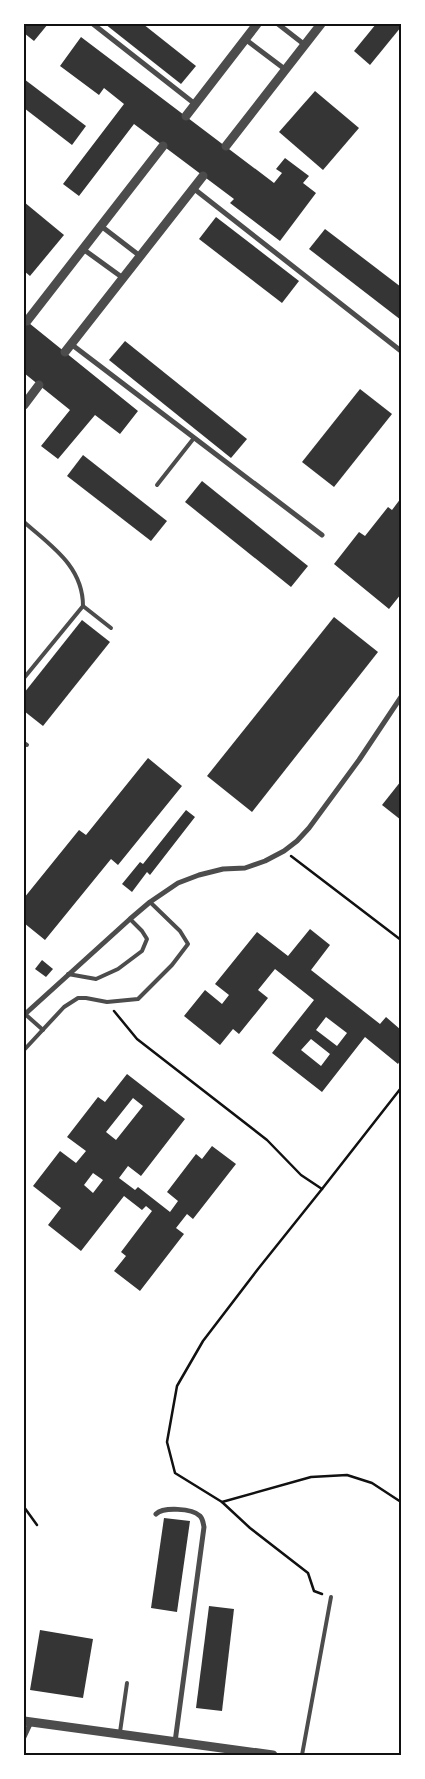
<svg xmlns="http://www.w3.org/2000/svg" width="425" height="1779" font-family="'Work Sans',sans-serif">
	<style>
		.building { fill: #353535; fill-rule: evenodd }
		.lines { fill: none; stroke-linecap: round; stroke-linejoin: round }
		.path { stroke: #111; stroke-width: 2.5 }
		.service { stroke: #4c4c4c; stroke-width: 4 }
		.minor { stroke: #4c4c4c; stroke-width: 5 }
		.tertiary { stroke: #4c4c4c; stroke-width: 9 }
		.neatline { fill: none; stroke: #111; stroke-width: 2 }
	</style>
	<rect width="100%" height="100%" fill="#fff"/>
	<!-- building -->
	<g class="building">
		<polygon points="24,24 48,24 34,41 24,33"/>
		<polygon points="105,24 143,24 196,66 181,84"/>
		<polygon points="376,24 401,24 401,27 370,65 354,51"/>
		<polygon points="81,37 274,183 282,173 276,169 285,158 309,176 303,183 316,193 280,241 230,203 234,199 134,124 79,196 63,184 124,104 104,88 99,95 60,66"/>
		<polygon points="24,79 86,126 72,145 24,108"/>
		<polygon points="315,91 359,128 323,170 279,132"/>
		<polygon points="24,202 64,235 30,276 24,271"/>
		<polygon points="216,217 299,281 282,303 199,239"/>
		<polygon points="325,229 401,287 401,320 309,249"/>
		<polygon points="24,319 138,411 120,434 95,415 58,459 41,446 70,410 24,373"/>
		<polygon points="125,341 247,439 231,458 109,360"/>
		<polygon points="360,389 392,414 334,487 302,462"/>
		<polygon points="83,455 167,521 151,541 67,476"/>
		<polygon points="202,481 308,566 291,587 185,502"/>
		<polygon points="401,498 401,594 389,609 334,564 359,532 365,536 388,507 392,510"/>
		<polygon points="334,617 378,652 252,812 207,776"/>
		<polygon points="82,620 110,642 43,726 24,711 24,693"/>
		<polygon points="148,758 182,786 118,865 111,859 45,940 24,923 24,898 79,830 86,835"/>
		<polygon points="401,781 401,820 382,805"/>
		<polygon points="186,810 195,817 150,875 147,872 132,892 122,884 140,862 143,864"/>
		<path d="M310,929L330,945L311,970L380,1024L386,1017L401,1030V1059L398,1064L365,1037L322,1092L272,1053L314,1000L275,969L258,990L268,998L239,1034L233,1029L220,1045L184,1016L205,990L222,1004L229,995L215,984L257,932L288,956ZM326,1017L347,1033L337,1046L316,1030ZM311,1039L330,1054L321,1066L301,1050Z"/>
		<polygon points="42,960 53,969 46,977 35,969"/>
		<path d="M127,1074L185,1119L141,1176L128,1166L119,1178L135,1190L138,1187L170,1212L178,1201L167,1192L196,1154L202,1159L212,1146L236,1164L193,1219L187,1214L176,1228L184,1234L140,1291L114,1271L126,1256L121,1252L152,1211L146,1206L142,1210L124,1196L81,1251L48,1225L61,1208L33,1186L60,1151L76,1163L86,1151L67,1137L98,1097L105,1102ZM133,1098L143,1106L116,1140L106,1132ZM93,1173L103,1180L93,1193L84,1185Z"/>
		<polygon points="164,1518 190,1521 177,1612 151,1608"/>
		<polygon points="209,1606 234,1609 222,1711 196,1708"/>
		<polygon points="40,1630 93,1639 83,1698 30,1690"/>
	</g>
	<g class="lines">
		<!-- path -->
		<g class="path">
			<polyline points="291,856 401,940"/>
			<polyline points="114,1011 137,1039 267,1140 301,1175 322,1189 401,1088"/>
			<polyline points="322,1189 258,1269 203,1341 177,1386 167,1442 175,1473 222,1502 250,1528 308,1573 314,1591 322,1594"/>
			<polyline points="222,1502 311,1477 347,1475 372,1483 401,1502"/>
			<polyline points="24,1507 37,1525"/>
		</g>
		<!-- service -->
		<g class="service">
			<polyline points="157,485 194,438"/>
			<path d="M24,522C51,546 83,566 83,606"/>
			<polyline points="24,678 83,606 111,628"/>
			<polyline points="24,743 27,745"/>
			<polyline points="68,974 96,979 118,969 142,951 147,939 142,931 130,919"/>
			<polyline points="25,1014 43,1030"/>
			<polyline points="24,1050 64,1007 78,998 86,998 107,1002 138,999 172,965 188,944 180,931 150,902"/>
			<polyline points="120,1732 127,1683"/>
			<polyline points="302,1755 331,1597"/>
		</g>
		<!-- minor -->
		<g class="minor">
			<polyline points="93,24 195,104"/>
			<polyline points="278,24 305,45"/>
			<polyline points="245,39 286,70"/>
			<polyline points="193,188 401,351"/>
			<polyline points="101,226 140,256"/>
			<polyline points="83,249 123,278"/>
			<polyline points="71,344 322,535"/>
			<polyline points="24,1015 130,919 150,902 178,883 199,875 223,869 245,868 265,861 284,851 297,841 309,828 359,760 401,697"/>
			<path d="M156,1514C163,1507 192,1508 200,1516C203,1519 203,1523 204,1527L175,1742"/>
			<polyline points="24,1737 31,1722"/>
		</g>
		<!-- tertiary -->
		<g class="tertiary">
			<polyline points="186,116 257,24"/>
			<polyline points="226,146 321,24"/>
			<polyline points="27,321 163,146"/>
			<polyline points="65,352 203,176"/>
			<polyline points="24,405 39,385"/>
			<polyline points="24,1721 273,1755"/>
		</g>
	</g>
	<!-- border -->
	<rect width="425" height="1779" fill="none" stroke="#ffffff" stroke-width="50"/>
	<rect x="25" y="25" width="375" height="1729" class="neatline"/>
</svg>
